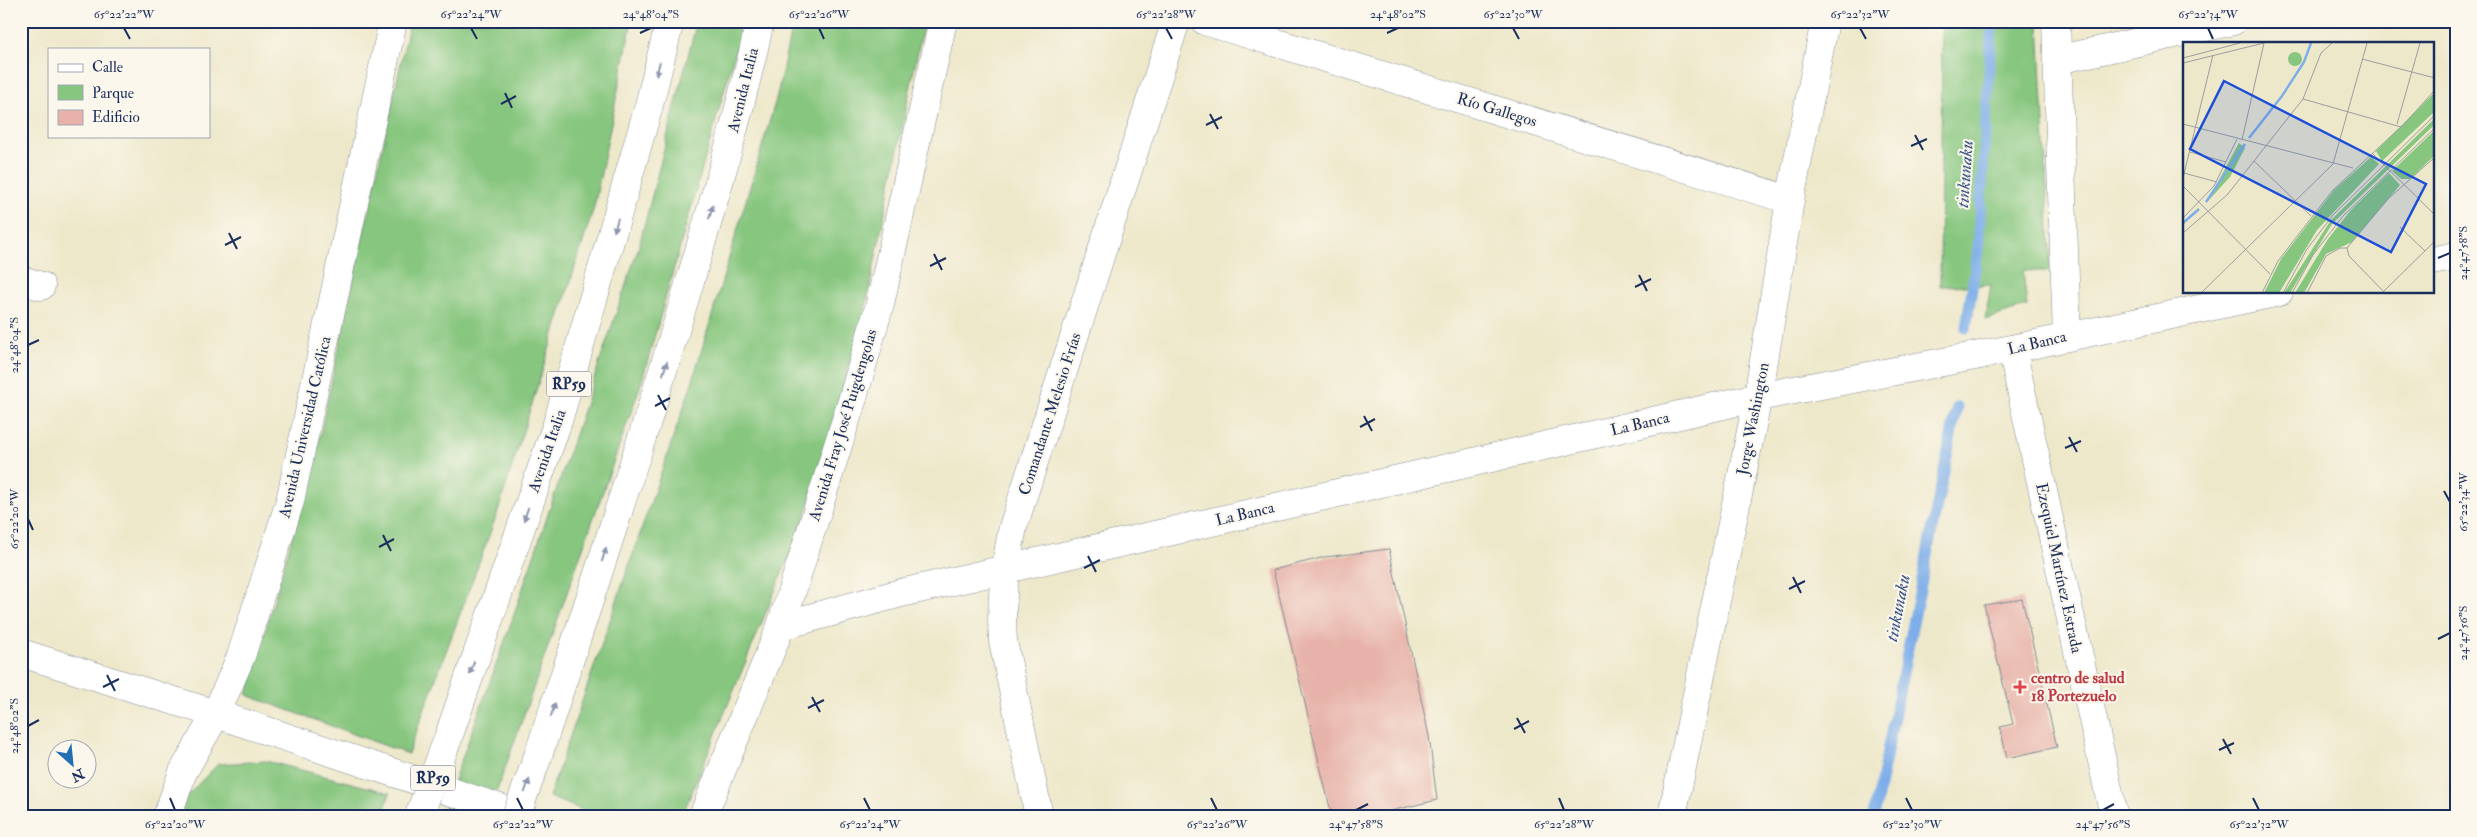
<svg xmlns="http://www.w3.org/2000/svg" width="2477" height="837" font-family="'IM FELL Double Pica',serif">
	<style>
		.green { fill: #86c67e; stroke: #507a6e }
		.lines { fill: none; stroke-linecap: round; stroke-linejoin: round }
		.stream { stroke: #7eaee9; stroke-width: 11 }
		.building { fill: #e7b2a9 }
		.minor-casing { stroke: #848c94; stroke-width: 29 }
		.major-casing { stroke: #848c94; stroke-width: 29 }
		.minor { stroke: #fff; stroke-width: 28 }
		.major { stroke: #fff; stroke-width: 28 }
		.major-bridge-casing { stroke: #848c94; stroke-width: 29; stroke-linecap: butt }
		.major-bridge { stroke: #fff; stroke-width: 28 }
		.oneway { fill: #8d97ae }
		.ticks { fill: none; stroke: #1b2f5e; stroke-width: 2 }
		.health-dot { fill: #e0444e; stroke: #fbf7ec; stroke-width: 2 }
		.labels { text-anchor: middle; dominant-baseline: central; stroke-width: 4; stroke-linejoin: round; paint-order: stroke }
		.shield { fill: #fbf7ec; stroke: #5e6b89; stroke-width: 1 }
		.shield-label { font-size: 15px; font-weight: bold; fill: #1b2f5e }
		.street-label { font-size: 16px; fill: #1b2f5e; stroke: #fbf7ec }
		.health-label { font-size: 16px; font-weight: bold; fill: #be3a42; stroke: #fbf7ec; text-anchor: start }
		.water-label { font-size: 18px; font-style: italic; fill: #395588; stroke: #fbf7ec }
		.inset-river { fill: none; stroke: #7eaee9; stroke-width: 2.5 }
		.inset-road { fill: none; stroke: #9a9e9f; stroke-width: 1 }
		.view { fill: #1d4ed8; fill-opacity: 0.15; stroke: #1d4ed8; stroke-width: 2.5 }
		.inset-edge { fill: none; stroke: #1b2f5e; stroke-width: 2.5 }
		.neatline { fill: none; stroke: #1b2f5e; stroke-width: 2 }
		.ticks-label { font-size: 12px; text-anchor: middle; fill: #1b2f5e }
	</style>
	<rect width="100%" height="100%" fill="#fbf7ec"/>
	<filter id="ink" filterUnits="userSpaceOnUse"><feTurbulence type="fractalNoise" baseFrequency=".02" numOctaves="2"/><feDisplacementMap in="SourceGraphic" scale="10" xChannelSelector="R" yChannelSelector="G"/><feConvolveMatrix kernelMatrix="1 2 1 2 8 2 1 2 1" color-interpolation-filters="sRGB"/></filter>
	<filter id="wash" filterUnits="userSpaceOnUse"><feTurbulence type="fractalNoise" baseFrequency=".0096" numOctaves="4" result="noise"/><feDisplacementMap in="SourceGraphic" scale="20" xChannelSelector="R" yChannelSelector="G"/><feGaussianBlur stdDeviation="1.12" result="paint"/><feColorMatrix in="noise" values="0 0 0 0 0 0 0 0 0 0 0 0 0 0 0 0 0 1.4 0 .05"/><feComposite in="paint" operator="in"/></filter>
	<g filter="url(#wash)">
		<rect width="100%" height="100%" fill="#eee8cb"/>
		<!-- green -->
		<g class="green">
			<polygon points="410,21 632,21 594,207 497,514 408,754 247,695 316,453"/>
			<polygon points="697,21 744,21 641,384 488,816 441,816 508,632 639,246"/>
			<polygon points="793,21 924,21 864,315 805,518 684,811 679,816 598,816 549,797 691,386 777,96"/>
			<polygon points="1942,21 2039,21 2051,271 2023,271 2027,306 1985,320 1991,285 1940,286"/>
			<polygon points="266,761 390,793 382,816 176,816 181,802 218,764"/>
		</g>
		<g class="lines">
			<!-- stream -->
			<g class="stream">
				<polyline points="1966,328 1978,250 1992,21"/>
				<polyline points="1874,816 1957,407"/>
			</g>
		</g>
		<g id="blocks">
			<!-- building -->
			<g class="building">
				<polygon points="1389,549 1429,736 1437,800 1369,816 1332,816 1273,570 1325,557"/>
				<polygon points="2022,599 2057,747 2007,758 2000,727 2013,724 1984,605"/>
			</g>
		</g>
	</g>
	<g filter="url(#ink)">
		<use href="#blocks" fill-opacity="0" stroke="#848c94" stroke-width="1"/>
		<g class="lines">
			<!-- minor casing -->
			<g class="minor-casing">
				<g id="minor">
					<polyline points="1205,21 1790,200"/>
					<polyline points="2056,21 2067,336"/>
					<polyline points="2057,60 2233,21"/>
					<polyline points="2433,261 2456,256"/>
					<polyline points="21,280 41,286"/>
					<polyline points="2012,349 2114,816"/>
					<polyline points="781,626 901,593 1758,397 2012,349 2279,292"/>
					<polyline points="21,653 216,714 524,816"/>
					<polyline points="167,816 183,772 216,714 241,656 290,501 393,21"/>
					<polyline points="703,816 781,626 852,401 880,304 943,21"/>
					<path d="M1039,816L1003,641C1000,601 1005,566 1013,527L1176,21"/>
					<polyline points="1672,816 1758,397 1790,200 1825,21"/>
				</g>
			</g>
			<!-- major casing -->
			<g class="major-casing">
				<g id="major">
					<polyline points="447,741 558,421 648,109 670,21"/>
					<path d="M538,756C591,595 645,434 693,271C718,188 742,105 760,21"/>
				</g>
			</g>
			<!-- minor -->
			<use href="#minor" class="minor"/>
			<!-- major -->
			<use href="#major" class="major"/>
			<!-- major-bridge casing -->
			<g class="major-bridge-casing">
				<g id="major-bridge">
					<polyline points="419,816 447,741"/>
					<polyline points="516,816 538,756"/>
				</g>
			</g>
			<!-- major-bridge -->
			<use href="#major-bridge" class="major-bridge"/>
		</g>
		<!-- one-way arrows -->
		<defs><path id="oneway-solid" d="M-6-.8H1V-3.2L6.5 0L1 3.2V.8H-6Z" transform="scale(1.25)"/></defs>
		<g class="oneway">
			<use href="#oneway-solid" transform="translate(658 69) rotate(104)"/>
			<use href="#oneway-solid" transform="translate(711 212) rotate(-74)"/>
			<use href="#oneway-solid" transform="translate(616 225) rotate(106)"/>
			<use href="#oneway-solid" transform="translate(665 368) rotate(-73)"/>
			<use href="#oneway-solid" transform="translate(526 514) rotate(109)"/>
			<use href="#oneway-solid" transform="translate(604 555) rotate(-72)"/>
			<use href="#oneway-solid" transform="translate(472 668) rotate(109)"/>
			<use href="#oneway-solid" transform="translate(553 710) rotate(-72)"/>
			<use href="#oneway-solid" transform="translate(527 786) rotate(-70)"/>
		</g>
	</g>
	<!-- ticks -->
	<path class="ticks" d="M124,28L130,39M471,28L477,39M819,28L824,39M1166,28L1172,39M1513,28L1519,39M1860,28L1866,39M2208,28L2213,39M640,33L651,28M1387,33L1398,28M505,93L512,108M501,104L516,96M1210,114L1218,129M1206,125L1222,117M1915,135L1923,150M1911,146L1927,139M229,233L237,249M225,245L241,237M934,254L942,270M2438,258L2450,253M930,266L946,258M1639,275L1647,291M1635,287L1651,279M28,345L39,340M658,395L666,410M655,406L670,398M1364,416L1372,431M1360,427L1375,419M2069,437L2077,452M2065,448L2081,441M2444,491L2450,502M28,519L33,530M383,535L391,551M379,547L394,539M1088,556L1096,572M1084,568L1100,560M1793,577L1801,593M1789,589L1805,581M2438,639L2450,633M107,675L115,691M103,687L119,679M812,697L820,712M808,708L824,700M1517,718L1525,733M28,726L39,720M1514,729L1529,721M2223,739L2231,754M2219,750L2234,743M170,798L175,810M517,798L523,810M864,798L870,810M1211,798L1217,810M1559,798L1564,810M1906,798L1912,810M2253,798L2259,810M1356,810L1368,804M2103,810L2114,804"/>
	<!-- markers -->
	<path class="health-dot" d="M2017.5 679.5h5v5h5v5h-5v5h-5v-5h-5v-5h5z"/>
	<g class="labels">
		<!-- shield labels -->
		<g class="shield">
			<rect x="546.5" y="371.5" width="45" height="25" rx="4"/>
			<rect x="410.5" y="765.5" width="45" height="25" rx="4"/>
		</g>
		<g class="shield-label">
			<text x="569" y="384">RP59</text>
			<text x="433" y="778">RP59</text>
		</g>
		<!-- street labels -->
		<g class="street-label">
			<text transform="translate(743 90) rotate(-76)">Avenida Italia</text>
			<text transform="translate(1497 110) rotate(17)">Río Gallegos</text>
			<text transform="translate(2037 343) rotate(-13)">La Banca</text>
			<text transform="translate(1050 414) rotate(-72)">Comandante Melesio Frías</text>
			<text transform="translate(1753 419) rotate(-79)">Jorge Washington</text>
			<text transform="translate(1640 424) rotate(-13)">La Banca</text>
			<text transform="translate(843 425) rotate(-73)">Avenida Fray José Puigdengolas</text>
			<text transform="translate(305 427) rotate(-77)">Avenida Universidad Católica</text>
			<text transform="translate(547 451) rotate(-71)">Avenida Italia</text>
			<text transform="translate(1245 514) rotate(-13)">La Banca</text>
			<text transform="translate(2059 568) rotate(78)">Ezequiel Martínez Estrada</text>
		</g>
		<!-- health labels -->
		<g class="health-label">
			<text x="2031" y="678">centro de salud<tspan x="2031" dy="18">18 Portezuelo</tspan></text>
		</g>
		<!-- water labels -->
		<g class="water-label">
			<text transform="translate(1965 174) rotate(-86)">tinkunaku</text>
			<text transform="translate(1898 608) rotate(-79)">tinkunaku</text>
		</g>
	</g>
	<!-- overview -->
	<g transform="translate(2183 42)">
		<rect width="251" height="251" fill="#eee8cb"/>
		<path d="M105 17a7 7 0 1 1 14 0a7 7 0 1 1-14 0ZM251,51V70L199,119L193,109ZM251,77V83L149,182L107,251H101L148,178ZM251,89V114L227,137H218L209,129ZM56,101L62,106L47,135L24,160ZM188,115L196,122L134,188L96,251H81L98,217L151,148ZM206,131L217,143L169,200L143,212L121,251H112L145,197L168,168Z" fill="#86c67e"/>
		<path class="inset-river" d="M66,96L99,54L121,20L128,1M23,160L62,102M0,181L16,167"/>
		<path class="inset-road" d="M0,16L57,1M179,17L252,36M0,21L81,1M120,57L218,85M0,82L170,126M214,82L237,1M59,98L81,1M7,110L43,120M189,111L252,173M71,119L128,174M1,131L34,140M0,136L30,13M0,144L87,232M0,176L31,144L54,97M217,185L242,209M0,191L44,153L71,119L120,57L138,11L149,1M164,206L166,214L202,251M18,251L150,122L184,1M79,251L95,219L149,149L221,82L252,48M100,251L124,207L150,173L252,73M109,251L130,213L160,174L252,86M124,251L143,214L157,206H164L205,157L252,115M199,251L252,199"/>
		<path class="view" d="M41,39L243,142L208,210L7,107Z"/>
		<rect width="251" height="251" class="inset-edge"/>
	</g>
	<!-- margin -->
	<rect width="2477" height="837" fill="none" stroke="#fbf7ec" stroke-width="55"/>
	<!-- legend -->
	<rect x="48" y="48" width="162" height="90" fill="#fbf7ec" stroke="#a1a7b3"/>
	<rect x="58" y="64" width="25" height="8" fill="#ffffff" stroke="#a1a7b3"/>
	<text x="92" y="72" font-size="15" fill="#1b2f5e">Calle</text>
	<rect x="58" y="85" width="25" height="15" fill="#86c67e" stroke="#a1a7b3"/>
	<text x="92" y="98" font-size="15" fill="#1b2f5e">Parque</text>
	<rect x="58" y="110" width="25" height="15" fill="#e7b2a9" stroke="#a1a7b3"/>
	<text x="92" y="122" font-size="15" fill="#1b2f5e">Edificio</text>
	<!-- north arrow -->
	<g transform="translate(72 764) rotate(153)"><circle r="24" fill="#fbf7ec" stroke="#a1a7b3"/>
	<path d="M0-4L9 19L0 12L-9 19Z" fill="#1f6fb2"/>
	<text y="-8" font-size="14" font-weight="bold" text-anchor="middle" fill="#1b2f5e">N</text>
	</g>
	<rect x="28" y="28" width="2422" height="782" class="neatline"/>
	<g class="ticks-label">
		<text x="124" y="18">65°22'22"W</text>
		<text x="471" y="18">65°22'24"W</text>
		<text x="651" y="18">24°48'04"S</text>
		<text x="819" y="18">65°22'26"W</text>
		<text x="1166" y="18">65°22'28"W</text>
		<text x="1398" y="18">24°48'02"S</text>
		<text x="1513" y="18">65°22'30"W</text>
		<text x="1860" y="18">65°22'32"W</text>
		<text x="2208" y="18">65°22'34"W</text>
		<text transform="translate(2463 253) rotate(-90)" y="4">24°47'58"S</text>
		<text transform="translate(14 345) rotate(-90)" y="4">24°48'04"S</text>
		<text transform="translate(2463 502) rotate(-90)" y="4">65°22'34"W</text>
		<text transform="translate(14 519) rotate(-90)" y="4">65°22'20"W</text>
		<text transform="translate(2463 633) rotate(-90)" y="4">24°47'56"S</text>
		<text transform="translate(14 726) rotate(-90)" y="4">24°48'02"S</text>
		<text x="175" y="828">65°22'20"W</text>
		<text x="523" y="828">65°22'22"W</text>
		<text x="870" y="828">65°22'24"W</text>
		<text x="1217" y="828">65°22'26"W</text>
		<text x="1356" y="828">24°47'58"S</text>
		<text x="1564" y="828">65°22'28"W</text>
		<text x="1912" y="828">65°22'30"W</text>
		<text x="2103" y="828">24°47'56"S</text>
		<text x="2259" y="828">65°22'32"W</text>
	</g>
</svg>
